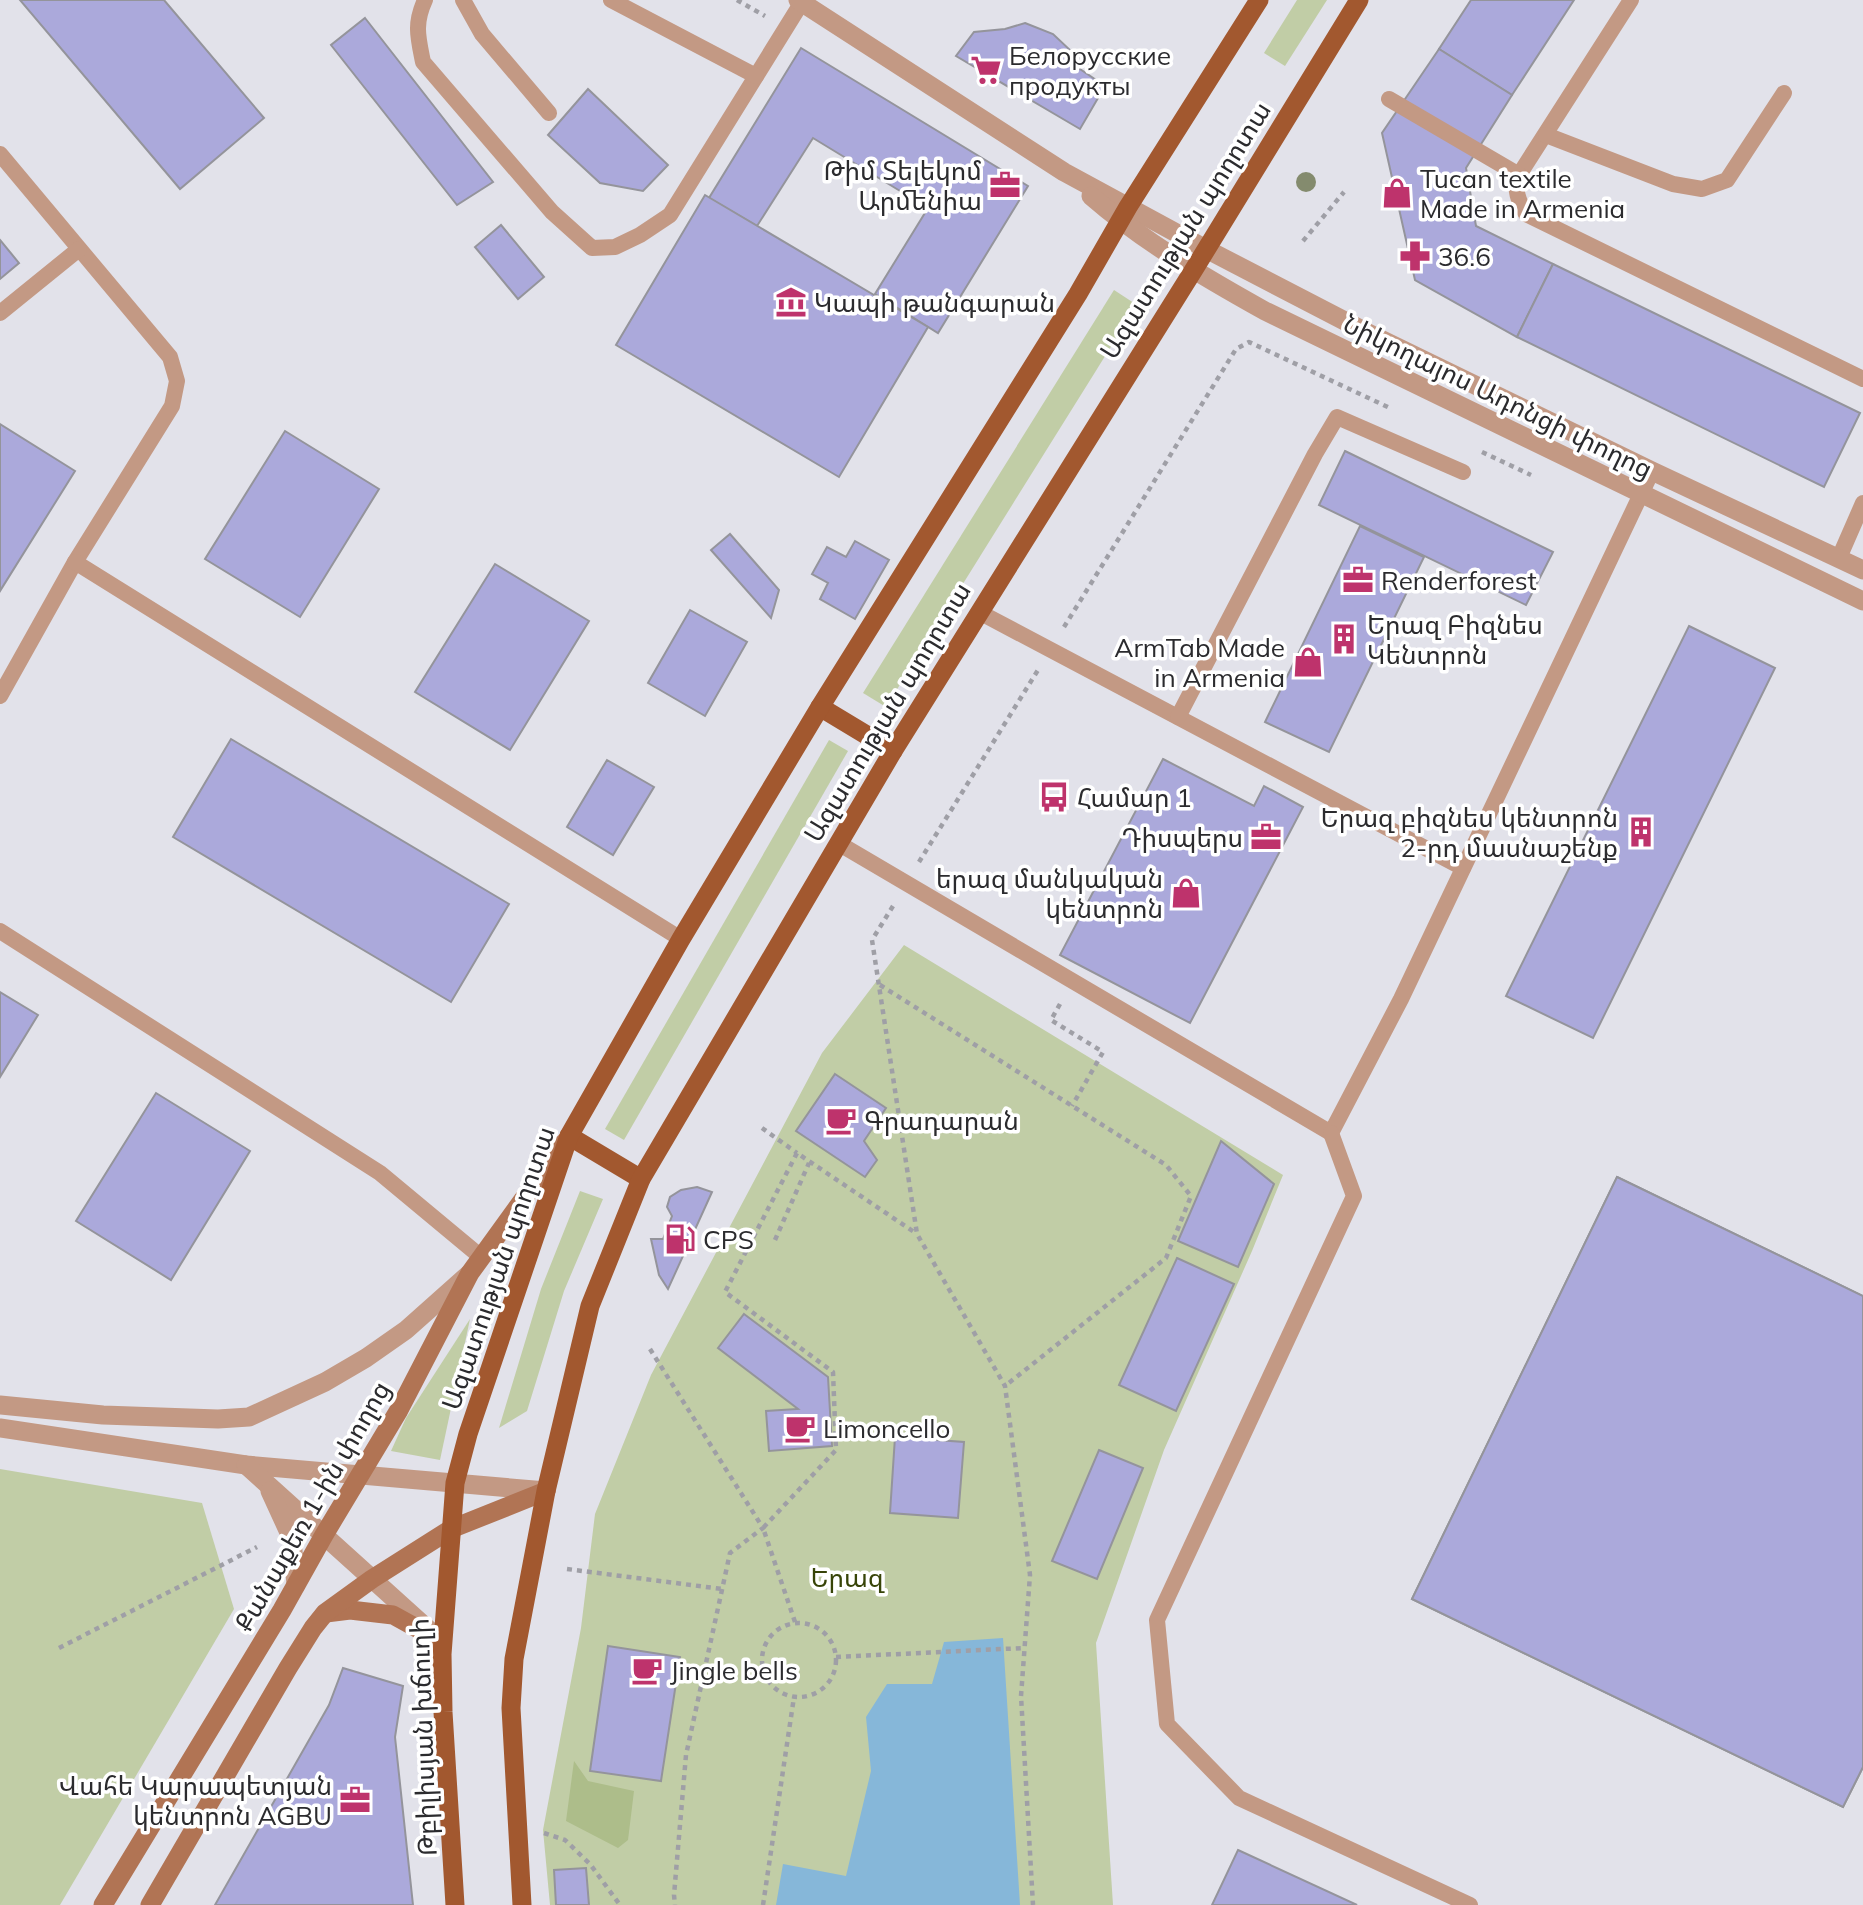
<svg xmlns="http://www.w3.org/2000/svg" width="1863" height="1905" font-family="Mulish,'Noto Sans Armenian',sans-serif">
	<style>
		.green { fill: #c1cda6 }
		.forest { fill: #adbd8a }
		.water { fill: #86b7d9 }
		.building { fill: #aba9db; stroke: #94949b; stroke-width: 2 }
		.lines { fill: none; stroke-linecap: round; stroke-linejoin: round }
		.path { stroke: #9f9fa6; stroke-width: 4.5; stroke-dasharray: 5 5; stroke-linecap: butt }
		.service { stroke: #c39984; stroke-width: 16 }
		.tertiary { stroke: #c39984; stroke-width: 19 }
		.secondary { stroke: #b17454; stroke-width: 19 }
		.primary { stroke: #a2582f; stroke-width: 19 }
		.tree { fill: #848b6e }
		.labels { text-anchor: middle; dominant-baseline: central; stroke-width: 7; stroke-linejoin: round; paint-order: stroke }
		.poi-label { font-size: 26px; fill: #2b2b2e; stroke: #fff; text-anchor: start }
		.street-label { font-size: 26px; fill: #2b2b2e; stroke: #fff }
		.park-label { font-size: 26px; fill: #374408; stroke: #fff }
	</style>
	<rect width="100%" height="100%" fill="#e2e2ea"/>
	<!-- green -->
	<g class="green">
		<polygon points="1297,0 1327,0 1285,66 1264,53"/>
		<polygon points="1114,290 1137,305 886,707 863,693"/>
		<polygon points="829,740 848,751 624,1140 605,1129"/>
		<polygon points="904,945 1283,1175 1252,1251 1164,1450 1096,1643 1113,1905 550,1905 543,1830 581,1628 595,1514 651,1375 822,1053"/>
		<polygon points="580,1191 603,1199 564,1291 527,1411 499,1428 541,1289"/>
		<polygon points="470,1319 440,1460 391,1451 406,1418"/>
		<polygon points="0,1469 202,1503 234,1609 60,1905 0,1905"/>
	</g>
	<!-- forest -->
	<polygon class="forest" points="574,1761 588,1781 634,1791 628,1840 618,1848 566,1821"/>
	<!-- water -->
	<polygon class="water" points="1003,1638 1020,1905 776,1905 783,1864 846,1876 871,1771 866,1717 887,1684 932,1684 944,1642"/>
	<!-- building -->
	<g class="building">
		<polygon points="20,0 164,0 264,118 180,189"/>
		<polygon points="1471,0 1574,0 1512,95 1439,49"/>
		<polygon points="365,18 493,182 457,205 331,45"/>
		<polygon points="1025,23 1053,34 1070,50 1080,69 1105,86 1080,129 956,56 974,32 1005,29"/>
		<polygon points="801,48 1028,186 938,333 875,294 928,208 813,138 757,226 709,198"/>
		<polygon points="1439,49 1512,95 1466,168 1476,226 1553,264 1517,337 1415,280 1382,133"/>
		<polygon points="588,89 668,165 643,191 600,183 548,135"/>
		<polygon points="705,195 928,327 839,477 616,345"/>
		<polygon points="501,225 544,277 518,299 475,247"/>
		<polygon points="0,240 19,263 0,279"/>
		<polygon points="1553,264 1860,413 1824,487 1517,337"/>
		<polygon points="0,424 75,471 0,591"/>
		<polygon points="285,431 379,489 300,617 205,559"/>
		<polygon points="1345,451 1553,552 1526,605 1319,505"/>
		<polygon points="1360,526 1424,557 1329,752 1265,722"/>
		<polygon points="730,534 779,590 771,618 711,550"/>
		<polygon points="855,541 889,560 855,619 820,599 828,583 812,574 827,547 846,557"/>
		<polygon points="495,564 589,621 510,750 415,692"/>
		<polygon points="690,610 747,642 705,716 648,683"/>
		<polygon points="1689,626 1775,668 1593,1038 1506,996"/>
		<polygon points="231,739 509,904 451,1002 173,837"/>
		<polygon points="1163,759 1254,806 1264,786 1303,807 1190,1023 1060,955"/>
		<polygon points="607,760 654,787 613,855 567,827"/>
		<polygon points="0,992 38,1015 0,1077"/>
		<polygon points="835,1074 886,1108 864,1141 877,1160 865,1177 796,1131"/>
		<polygon points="156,1093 250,1151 171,1280 76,1221"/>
		<polygon points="1221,1141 1274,1184 1238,1267 1178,1241"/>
		<polygon points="1617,1177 1863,1296 1863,1387 1653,1282 1521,1543 1794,1679 1863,1541 1863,1767 1843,1807 1412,1599"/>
		<polygon points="1617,1177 1863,1296 1863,1767 1843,1807 1412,1599"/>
		<polygon points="697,1187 712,1192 668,1289 659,1275 651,1239 663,1239 672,1216 667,1207 670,1197 681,1190"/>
		<polygon points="1177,1258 1234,1284 1176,1411 1119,1385"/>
		<polygon points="744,1314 828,1377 832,1446 769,1451 766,1411 798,1409 718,1348"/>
		<polygon points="895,1437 964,1442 958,1518 890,1513"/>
		<polygon points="1099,1450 1143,1468 1097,1579 1052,1561"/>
		<polygon points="608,1646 680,1657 661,1781 590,1771"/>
		<polygon points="343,1668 403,1686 395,1737 413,1905 215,1905 329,1705"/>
		<polygon points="1238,1850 1357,1905 1212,1905"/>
		<polygon points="586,1868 589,1905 556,1905 554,1870"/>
	</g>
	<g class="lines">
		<!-- path -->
		<g class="path">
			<polyline points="737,0 765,16"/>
			<polyline points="1303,241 1344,192"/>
			<polyline points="1482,452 1531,475"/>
			<polyline points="1064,627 1236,349 1249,342 1392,409"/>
			<polyline points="919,862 1038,670"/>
			<polyline points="893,906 872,940 917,1234 1005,1386 1030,1575 1021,1696 1033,1905"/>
			<polyline points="880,985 1166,1165 1191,1196 1166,1258 1005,1386"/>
			<polyline points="1060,1004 1051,1020 1103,1052 1072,1106"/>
			<polyline points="762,1128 797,1153"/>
			<polyline points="775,1240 809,1163"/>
			<polyline points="650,1349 763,1528 730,1553 686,1755 674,1895 675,1905"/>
			<polyline points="567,1569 722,1589"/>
			<polyline points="795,1622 763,1528 836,1450 833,1372 725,1292 797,1153 917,1234"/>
			<circle cx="799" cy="1660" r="37"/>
			<polyline points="59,1648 257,1547"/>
			<polyline points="836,1657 1024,1648"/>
			<polyline points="544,1833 565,1840 590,1864 620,1905"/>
			<polyline points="763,1905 794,1697"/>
		</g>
		<!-- service -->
		<g class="service">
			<path d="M425,0C414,24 418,37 423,62L552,212L592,248L615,247L640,235L670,215L802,2"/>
			<polyline points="463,0 482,34 549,113"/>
			<polyline points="611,0 756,76"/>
			<path d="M1631,0L1519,175C1513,189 1519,202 1526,214L1863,379"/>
			<polyline points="1389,99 1519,175"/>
			<polyline points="1546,135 1673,184 1702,189 1727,180 1784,93"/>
			<polyline points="0,154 170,357 177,381 172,406 75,562 0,696"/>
			<polyline points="0,313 79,249"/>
			<polyline points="1839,558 1863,503"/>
			<polyline points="75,562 681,939"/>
			<polyline points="979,612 1463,868"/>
			<polyline points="1178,717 1315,454 1337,417 1463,472"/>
			<polyline points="838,843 1331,1133 1401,999 1652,471"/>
			<polyline points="0,931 380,1173 481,1257"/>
			<polyline points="1331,1133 1354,1196 1157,1620 1167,1724 1239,1798 1470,1905"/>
		</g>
		<!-- tertiary -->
		<g class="tertiary">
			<polyline points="798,0 1064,172 1206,249 1366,332 1652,471 1863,570"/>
			<path d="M1091,196C1144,242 1204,277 1265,311L1863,601"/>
			<polyline points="0,1405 103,1415 218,1419 249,1417 325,1382 366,1358 406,1330 469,1274"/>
			<polyline points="0,1428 246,1465 546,1491"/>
			<polyline points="246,1465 430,1631"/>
			<polyline points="270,1491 292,1539 296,1585"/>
		</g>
		<!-- secondary -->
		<g class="secondary">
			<polyline points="326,1613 350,1610 393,1615 442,1642"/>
			<polyline points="103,1905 282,1610 324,1535 399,1410 470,1273 564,1143"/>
			<polyline points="150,1905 288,1668 313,1628 325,1613 372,1579 451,1529 546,1491"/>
		</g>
		<!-- primary -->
		<g class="primary">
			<polyline points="820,707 893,751"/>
			<polyline points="569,1136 641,1179"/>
			<polyline points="455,1905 443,1712 442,1654 455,1483 468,1434 569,1136 681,939 820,707 1078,294 1128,207 1259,0"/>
			<polyline points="522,1905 511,1708 514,1659 546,1491 590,1306 641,1179 893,751 1193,271 1359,0"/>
		</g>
	</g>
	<!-- trees -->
	<circle class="tree" cx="1306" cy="182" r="10"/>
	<!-- icons -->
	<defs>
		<g id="supermarket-bare" transform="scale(2.415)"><path d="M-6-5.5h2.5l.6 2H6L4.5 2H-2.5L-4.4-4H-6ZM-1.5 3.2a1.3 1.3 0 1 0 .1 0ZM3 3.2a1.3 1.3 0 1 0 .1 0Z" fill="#be336c" stroke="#fff" stroke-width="2.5" paint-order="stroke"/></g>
		<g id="office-bare" transform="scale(2.415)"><path d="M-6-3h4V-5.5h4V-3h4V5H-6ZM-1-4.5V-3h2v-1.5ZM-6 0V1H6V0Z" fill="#be336c" stroke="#fff" stroke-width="2.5" paint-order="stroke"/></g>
		<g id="shop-bare" transform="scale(2.415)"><path d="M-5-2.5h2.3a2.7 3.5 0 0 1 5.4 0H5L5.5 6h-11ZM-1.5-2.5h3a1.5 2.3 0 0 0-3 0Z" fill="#be336c" stroke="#fff" stroke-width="2.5" paint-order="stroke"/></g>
		<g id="pharmacy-bare" transform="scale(2.415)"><path d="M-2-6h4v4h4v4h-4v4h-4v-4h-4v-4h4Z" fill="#be336c" stroke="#fff" stroke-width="2.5" paint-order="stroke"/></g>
		<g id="museum-bare" transform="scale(2.415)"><path d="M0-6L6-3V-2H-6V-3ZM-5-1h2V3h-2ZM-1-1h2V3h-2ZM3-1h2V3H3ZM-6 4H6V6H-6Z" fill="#be336c" stroke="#fff" stroke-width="2.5" paint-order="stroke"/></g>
		<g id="building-bare" transform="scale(2.415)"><path d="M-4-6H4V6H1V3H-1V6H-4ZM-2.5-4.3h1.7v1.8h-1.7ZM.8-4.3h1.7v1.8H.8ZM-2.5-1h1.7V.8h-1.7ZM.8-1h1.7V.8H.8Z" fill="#be336c" stroke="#fff" stroke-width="2.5" paint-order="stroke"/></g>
		<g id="bus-bare" transform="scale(2.415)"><path d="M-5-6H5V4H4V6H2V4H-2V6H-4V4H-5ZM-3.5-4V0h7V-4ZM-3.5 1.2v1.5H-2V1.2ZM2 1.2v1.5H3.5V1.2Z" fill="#be336c" stroke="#fff" stroke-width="2.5" paint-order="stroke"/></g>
		<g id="cafe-bare" transform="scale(2.415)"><path d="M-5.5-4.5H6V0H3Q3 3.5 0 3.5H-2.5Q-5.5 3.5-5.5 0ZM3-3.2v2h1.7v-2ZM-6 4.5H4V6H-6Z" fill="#be336c" stroke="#fff" stroke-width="2.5" paint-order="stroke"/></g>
		<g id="fuel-bare" transform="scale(2.415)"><path d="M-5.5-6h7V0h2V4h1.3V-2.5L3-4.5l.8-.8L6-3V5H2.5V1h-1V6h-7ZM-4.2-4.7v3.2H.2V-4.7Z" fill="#be336c" stroke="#fff" stroke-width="2.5" paint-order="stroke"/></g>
	</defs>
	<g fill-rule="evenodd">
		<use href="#supermarket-bare" x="986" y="70"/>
		<use href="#office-bare" x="1005" y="185"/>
		<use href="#shop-bare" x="1397" y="193"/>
		<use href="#pharmacy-bare" x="1415" y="256"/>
		<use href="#museum-bare" x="791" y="302"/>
		<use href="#office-bare" x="1358" y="580"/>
		<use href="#building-bare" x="1344" y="639"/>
		<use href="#shop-bare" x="1308" y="662"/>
		<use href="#bus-bare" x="1054" y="797"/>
		<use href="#building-bare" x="1641" y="832"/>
		<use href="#office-bare" x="1266" y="837"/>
		<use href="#shop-bare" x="1186" y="893"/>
		<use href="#cafe-bare" x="841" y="1120"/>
		<use href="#fuel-bare" x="680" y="1239"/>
		<use href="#cafe-bare" x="800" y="1428"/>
		<use href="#cafe-bare" x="647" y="1670"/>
		<use href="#office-bare" x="355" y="1800"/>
	</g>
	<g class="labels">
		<!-- poi labels -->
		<g class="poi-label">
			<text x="1009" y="55">Белорусские<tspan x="1009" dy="30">продукты</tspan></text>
			<text x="982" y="170" text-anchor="end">Թիմ Տելեկոմ<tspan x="982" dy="30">Արմենիա</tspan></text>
			<text x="1420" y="178">Tucan textile<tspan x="1420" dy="30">Made in Armenia</tspan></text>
			<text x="1438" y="256">36.6</text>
			<text x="814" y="302">Կապի թանգարան</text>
			<text x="1381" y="580">Renderforest</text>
			<text x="1367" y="624">Երազ Բիզնես<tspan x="1367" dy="30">Կենտրոն</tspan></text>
			<text x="1285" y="647" text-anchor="end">ArmTab Made<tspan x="1285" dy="30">in Armenia</tspan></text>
			<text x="1077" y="797">Համար 1</text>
			<text x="1618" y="817" text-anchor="end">Երազ բիզնես կենտրոն<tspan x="1618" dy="30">2-րդ մասնաշենք</tspan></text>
			<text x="1243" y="837" text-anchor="end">Դիսպերս</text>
			<text x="1163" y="878" text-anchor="end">երազ մանկական<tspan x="1163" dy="30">կենտրոն</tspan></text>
			<text x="864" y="1120">Գրադարան</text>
			<text x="703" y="1239">CPS</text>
			<text x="823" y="1428">Limoncello</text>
			<text x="670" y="1670">Jingle bells</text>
			<text x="332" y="1785" text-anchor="end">Վահե Կարապետյան<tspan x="332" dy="30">կենտրոն AGBU</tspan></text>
		</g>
		<!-- street labels -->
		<g class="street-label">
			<text transform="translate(1185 230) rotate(-58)">Ազատության պողոտա</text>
			<text transform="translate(1498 396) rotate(26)">Նիկողայոս Ադոնցի փողոց</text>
			<text transform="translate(887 712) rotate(-59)">Ազատության պողոտա</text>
			<text transform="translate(498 1268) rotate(-71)">Ազատության պողոտա</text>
			<text transform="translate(312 1506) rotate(-60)">Քանաքեռ 1-ին փողոց</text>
			<text transform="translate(423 1737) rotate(-92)">Թբիլիսյան խճուղի</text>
		</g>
		<!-- park labels -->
		<g class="park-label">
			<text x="847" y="1577">Երազ</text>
		</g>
	</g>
</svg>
